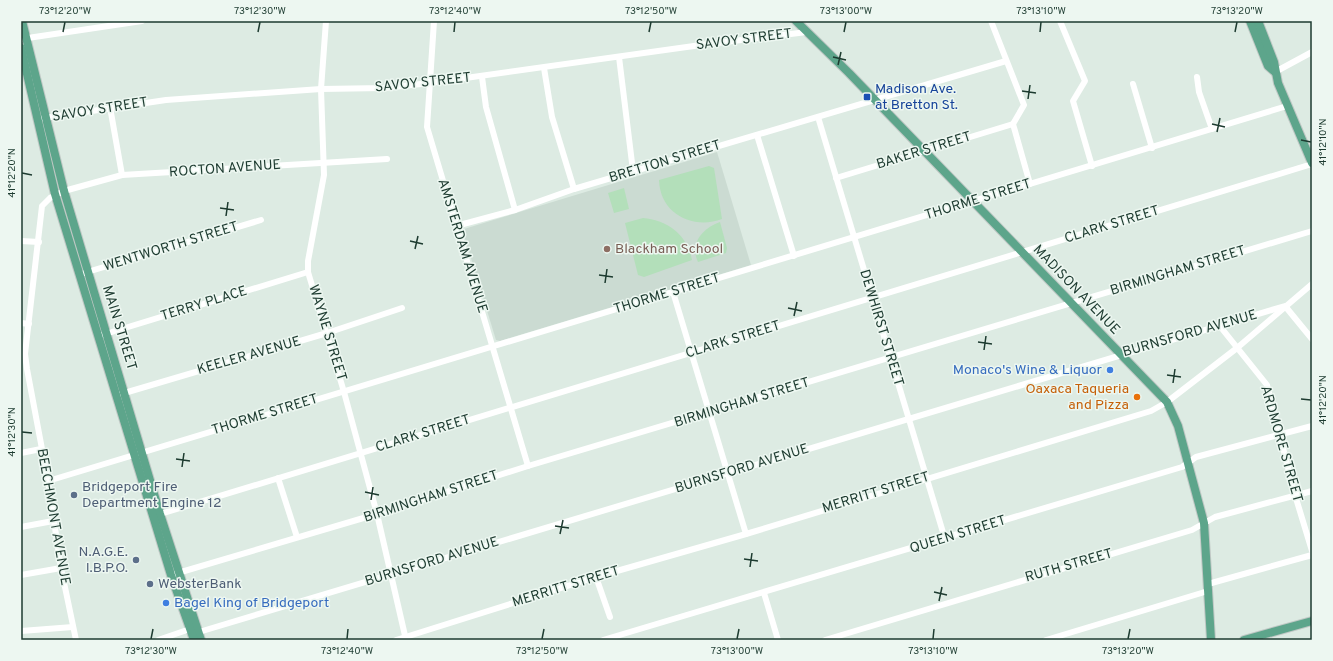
<svg xmlns="http://www.w3.org/2000/svg" width="1333" height="661" font-family="Overpass,sans-serif">
	<style>
		.built { fill: #cbdbd2 }
		.green { fill: #b3dfba }
		.lines { fill: none; stroke-linecap: round; stroke-linejoin: round }
		.major-casing { stroke: #c0c8c5; stroke-width: 10 }
		.minor { stroke: #fff; stroke-width: 6 }
		.major { stroke: #5da58b; stroke-width: 8 }
		.ticks { fill: none; stroke: #1d3b30; stroke-width: 1.5 }
		.transit-dot { fill: #1a4fb4; stroke: #edf7f1; stroke-width: 1.5 }
		.education-dot { fill: #8d6e63; stroke: #edf7f1; stroke-width: 1.5 }
		.shop-dot { fill: #3f7fe0; stroke: #edf7f1; stroke-width: 1.5 }
		.food-dot { fill: #e8710a; stroke: #edf7f1; stroke-width: 1.5 }
		.service-dot { fill: #5c6f8a; stroke: #edf7f1; stroke-width: 1.5 }
		.labels { text-anchor: middle; dominant-baseline: central; stroke-width: 3; stroke-linejoin: round; paint-order: stroke }
		.street-label { font-size: 14px; fill: #1d3b30; stroke: #edf7f1 }
		.transit-label { font-size: 14px; fill: #164399; stroke: #edf7f1; text-anchor: start }
		.education-label { font-size: 14px; fill: #785e54; stroke: #edf7f1; text-anchor: start }
		.shop-label { font-size: 14px; fill: #366cbe; stroke: #edf7f1; text-anchor: end }
		.food-label { font-size: 14px; fill: #c56008; stroke: #edf7f1; text-anchor: end }
		.service-label { font-size: 14px; fill: #4e5e75; stroke: #edf7f1; text-anchor: start }
		.neatline { fill: none; stroke: #1d3b30; stroke-width: 1.5 }
		.ticks-label { font-size: 10px; text-anchor: middle; fill: #1d3b30 }
	</style>
	<rect width="100%" height="100%" fill="#ddebe3"/>
	<!-- built -->
	<polygon class="built" points="717,152 751,265 500,341 496,340 463,232 464,229"/>
	<!-- green -->
	<g class="green">
		<path d="M709,166L714,168L722,219C693,230 660,214 659,180Z"/>
		<polygon points="624,188 629,209 614,213 608,193"/>
		<path d="M643,218C667,220 687,234 692,260L644,277L638,275L625,223Z"/>
		<path d="M720,222L727,248L726,253L698,262C689,243 703,228 720,222Z"/>
	</g>
	<g class="lines">
		<!-- major casing -->
		<g class="major-casing">
			<g id="major">
				<polyline points="22,21 64,191 160,514 201,640"/>
				<polyline points="796,21 849,73 1167,402 1178,426 1204,523 1211,640"/>
				<polyline points="1250,21 1268,66 1275,72"/>
				<polyline points="1258,21 1274,62 1278,83 1312,163"/>
				<polyline points="21,48 55,194 171,575 194,640"/>
				<polyline points="1244,640 1312,621"/>
			</g>
		</g>
		<!-- minor -->
		<g class="minor">
			<polyline points="326,21 321,89 324,175 308,261 308,272 344,392 377,514 406,640"/>
			<polyline points="434,21 427,127 528,466"/>
			<polyline points="991,21 1024,105 1013,124 1030,184"/>
			<polyline points="1060,21 1085,81 1073,101 1092,166"/>
			<polyline points="21,39 142,21"/>
			<polyline points="619,57 633,171"/>
			<polyline points="544,68 552,117 574,189"/>
			<polyline points="1275,72 1312,52"/>
			<polyline points="482,77 486,107 515,210"/>
			<polyline points="1197,77 1199,92 1212,129"/>
			<polyline points="1133,84 1152,148"/>
			<polyline points="110,107 122,175"/>
			<polyline points="818,117 945,539"/>
			<polyline points="38,119 166,100 321,89 384,88 430,83 701,45 807,32"/>
			<polyline points="757,135 794,256"/>
			<polyline points="836,178 1013,124"/>
			<polyline points="456,226 515,210 574,189 1006,61"/>
			<polyline points="21,241 39,242"/>
			<polyline points="84,273 261,220"/>
			<polyline points="673,292 746,534"/>
			<polyline points="21,323 29,324"/>
			<polyline points="1219,325 1267,385 1295,495 1312,551"/>
			<polyline points="102,335 308,272"/>
			<polyline points="121,394 327,333 402,308"/>
			<polyline points="21,453 41,449"/>
			<polyline points="278,478 297,537"/>
			<polyline points="48,481 1287,106"/>
			<polyline points="157,515 1312,164"/>
			<polyline points="21,527 53,521"/>
			<polyline points="21,575 61,568"/>
			<polyline points="171,575 377,514 528,466 1312,231"/>
			<polyline points="596,577 610,617"/>
			<polyline points="1208,584 1312,555"/>
			<polyline points="764,593 778,640"/>
			<polyline points="21,631 73,627"/>
			<polyline points="76,640 61,568 48,481 27,369 25,354 42,206 50,198 64,191 122,175 387,159"/>
			<path d="M158,640L190,629L199,632C561,524 922,412 1285,306L1312,339"/>
			<polyline points="396,640 596,577 746,534 1151,411 1167,402 1237,348 1312,284"/>
			<polyline points="603,640 1182,467 1196,457 1312,426"/>
			<polyline points="825,640 1192,530 1215,517 1312,491"/>
			<polyline points="1046,640 1208,591"/>
		</g>
		<!-- major -->
		<use href="#major" class="major"/>
	</g>
	<!-- ticks -->
	<path class="ticks" d="M63,32L65,22M258,32L260,22M454,32L455,22M649,32L651,22M844,32L846,22M1040,32L1041,22M1235,32L1237,22M833,57L846,60M838,65L841,52M1022,91L1036,93M1028,99L1030,85M1212,124L1225,127M1217,132L1220,118M1301,140L1311,142M22,173L32,175M220,208L234,210M226,216L228,202M410,241L423,244M415,249L418,236M599,275L613,277M605,283L607,269M788,308L802,311M794,316L797,302M978,342L992,344M984,350L986,336M1167,375L1181,377M1173,383L1175,369M1301,399L1311,400M22,432L32,433M176,459L190,461M182,467L184,453M365,492L379,495M371,500L373,487M555,526L569,528M560,534L563,520M744,559L758,561M750,567L752,553M934,592L947,595M939,601L942,587M151,639L153,629M347,639L348,629M542,639L544,629M737,639L739,629M933,639L934,629M1128,639L1130,629"/>
	<!-- markers -->
	<rect class="transit-dot" x="863" y="93" width="8" height="8" rx="2"/>
	<circle class="education-dot" cx="607" cy="249" r="4"/>
	<g class="shop-dot">
		<circle cx="1110" cy="370" r="4"/>
		<circle cx="166" cy="603" r="4"/>
	</g>
	<circle class="food-dot" cx="1137" cy="397" r="4"/>
	<g class="service-dot">
		<circle cx="74" cy="495" r="4"/>
		<circle cx="136" cy="560" r="4"/>
		<circle cx="150" cy="584" r="4"/>
	</g>
	<g class="labels">
		<!-- street labels -->
		<g class="street-label">
			<text transform="translate(744 40) rotate(-7)">SAVOY STREET</text>
			<text transform="translate(423 83) rotate(-6)">SAVOY STREET</text>
			<text transform="translate(100 110) rotate(-9)">SAVOY STREET</text>
			<text transform="translate(924 151) rotate(-17)">BAKER STREET</text>
			<text transform="translate(665 162) rotate(-17)">BRETTON STREET</text>
			<text transform="translate(225 169) rotate(-4)">ROCTON AVENUE</text>
			<text transform="translate(978 200) rotate(-17)">THORME STREET</text>
			<text transform="translate(1112 225) rotate(-17)">CLARK STREET</text>
			<text transform="translate(462 246) rotate(73)">AMSTERDAM AVENUE</text>
			<text transform="translate(171 247) rotate(-17)">WENTWORTH STREET</text>
			<text transform="translate(1178 271) rotate(-17)">BIRMINGHAM STREET</text>
			<text transform="translate(1076 290) rotate(46)">MADISON AVENUE</text>
			<text transform="translate(667 294) rotate(-17)">THORME STREET</text>
			<text transform="translate(204 304) rotate(-17)">TERRY PLACE</text>
			<text transform="translate(119 328) rotate(73)">MAIN STREET</text>
			<text transform="translate(881 328) rotate(73)">DEWHIRST STREET</text>
			<text transform="translate(327 333) rotate(73)">WAYNE STREET</text>
			<text transform="translate(1190 334) rotate(-16)">BURNSFORD AVENUE</text>
			<text transform="translate(733 340) rotate(-17)">CLARK STREET</text>
			<text transform="translate(249 356) rotate(-16)">KEELER AVENUE</text>
			<text transform="translate(742 403) rotate(-17)">BIRMINGHAM STREET</text>
			<text transform="translate(265 415) rotate(-17)">THORME STREET</text>
			<text transform="translate(423 434) rotate(-17)">CLARK STREET</text>
			<text transform="translate(1281 444) rotate(74)">ARDMORE STREET</text>
			<text transform="translate(742 469) rotate(-17)">BURNSFORD AVENUE</text>
			<text transform="translate(876 493) rotate(-17)">MERRITT STREET</text>
			<text transform="translate(431 497) rotate(-18)">BIRMINGHAM STREET</text>
			<text transform="translate(53 517) rotate(80)">BEECHMONT AVENUE</text>
			<text transform="translate(958 535) rotate(-17)">QUEEN STREET</text>
			<text transform="translate(432 562) rotate(-17)">BURNSFORD AVENUE</text>
			<text transform="translate(1069 566) rotate(-16)">RUTH STREET</text>
			<text transform="translate(566 587) rotate(-17)">MERRITT STREET</text>
		</g>
		<!-- transit labels -->
		<g class="transit-label">
			<text x="875" y="89">Madison Ave.<tspan x="875" dy="16">at Bretton St.</tspan></text>
		</g>
		<!-- education labels -->
		<g class="education-label">
			<text x="615" y="249">Blackham School</text>
		</g>
		<!-- shop labels -->
		<g class="shop-label">
			<text x="1102" y="370">Monaco's Wine &amp; Liquor</text>
			<text x="174" y="603" text-anchor="start">Bagel King of Bridgeport</text>
		</g>
		<!-- food labels -->
		<g class="food-label">
			<text x="1129" y="389">Oaxaca Taqueria<tspan x="1129" dy="16">and Pizza</tspan></text>
		</g>
		<!-- service labels -->
		<g class="service-label">
			<text x="82" y="487">Bridgeport Fire<tspan x="82" dy="16">Department Engine 12</tspan></text>
			<text x="128" y="552" text-anchor="end">N.A.G.E.<tspan x="128" dy="16">I.B.P.O.</tspan></text>
			<text x="158" y="584">WebsterBank</text>
		</g>
	</g>
	<!-- border -->
	<rect width="1333" height="661" fill="none" stroke="#edf7f1" stroke-width="44"/>
	<rect x="22" y="22" width="1289" height="617" class="neatline"/>
	<g class="ticks-label">
		<text x="65" y="14">73°12'20"W</text>
		<text x="260" y="14">73°12'30"W</text>
		<text x="455" y="14">73°12'40"W</text>
		<text x="651" y="14">73°12'50"W</text>
		<text x="846" y="14">73°13'00"W</text>
		<text x="1041" y="14">73°13'10"W</text>
		<text x="1237" y="14">73°13'20"W</text>
		<text transform="translate(1322 142) rotate(-90)" y="4">41°12'10"N</text>
		<text transform="translate(11 173) rotate(-90)" y="4">41°12'20"N</text>
		<text transform="translate(1322 400) rotate(-90)" y="4">41°12'20"N</text>
		<text transform="translate(11 432) rotate(-90)" y="4">41°12'30"N</text>
		<text x="151" y="654">73°12'30"W</text>
		<text x="347" y="654">73°12'40"W</text>
		<text x="542" y="654">73°12'50"W</text>
		<text x="737" y="654">73°13'00"W</text>
		<text x="933" y="654">73°13'10"W</text>
		<text x="1128" y="654">73°13'20"W</text>
	</g>
</svg>
